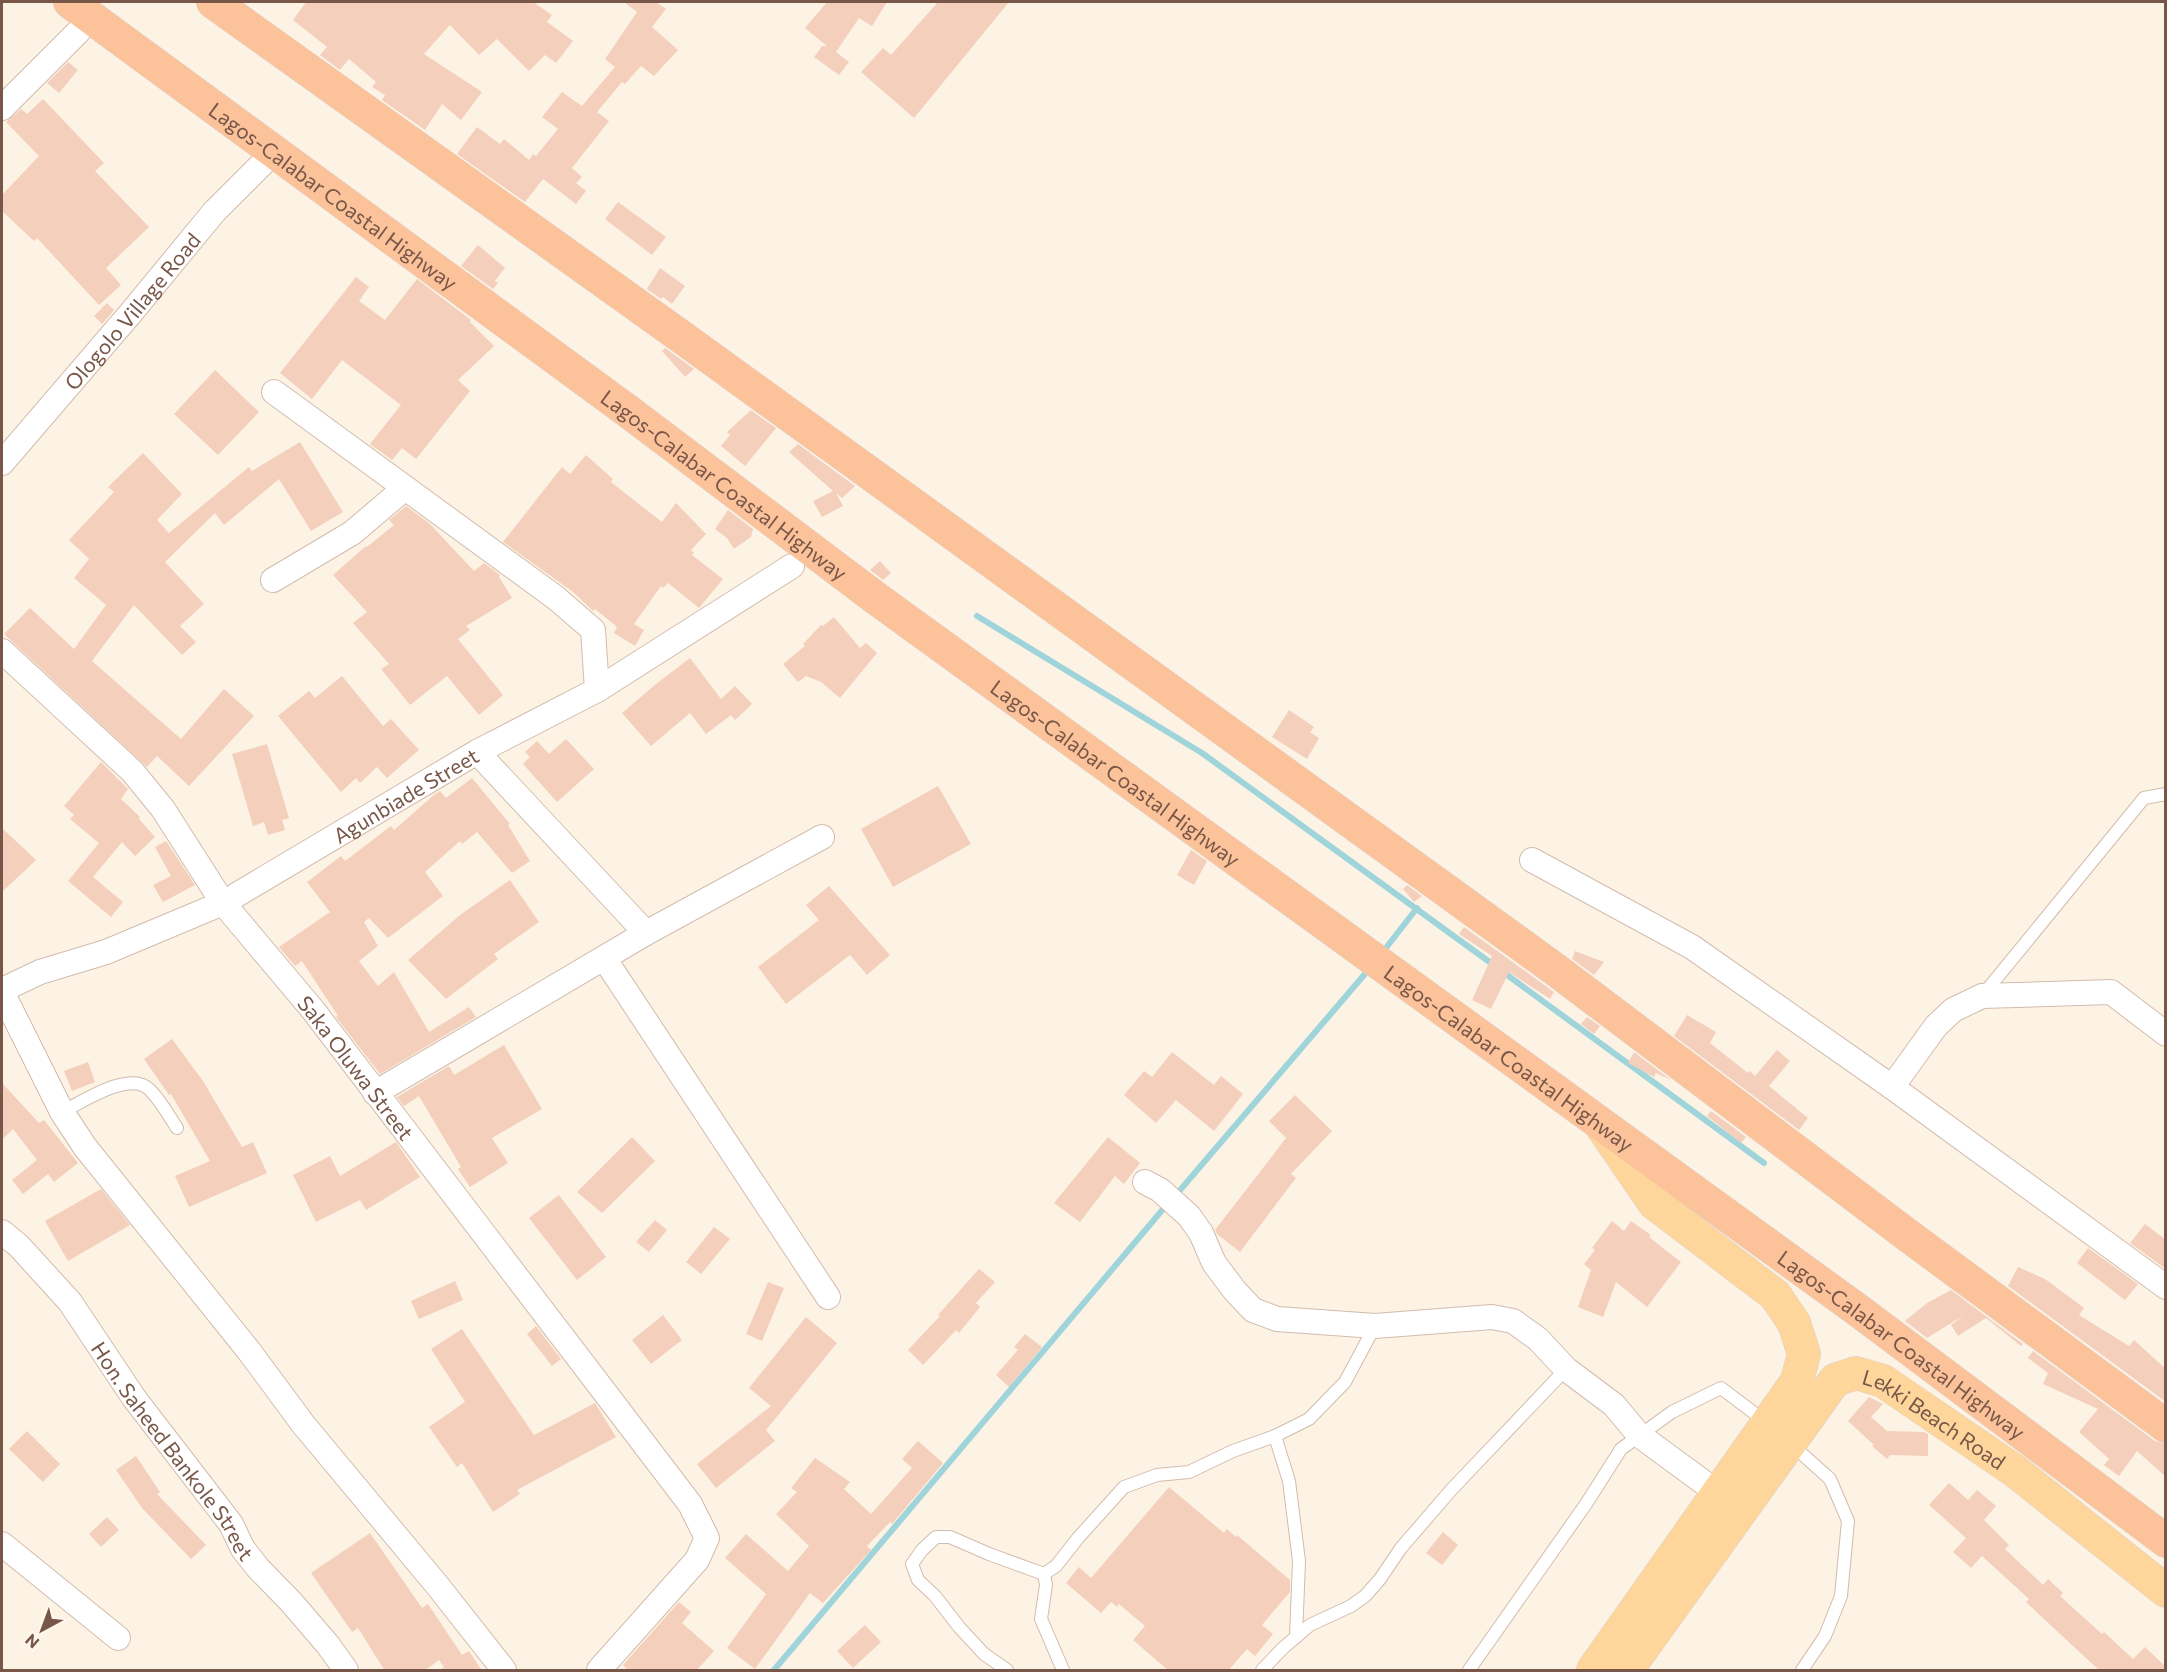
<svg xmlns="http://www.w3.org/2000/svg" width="2167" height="1672" font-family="Commissioner,sans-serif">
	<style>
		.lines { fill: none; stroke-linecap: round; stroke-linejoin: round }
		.stream { stroke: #9ed4da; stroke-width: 6 }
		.building { fill: #f4cfbb }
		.service-casing { stroke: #d2bcad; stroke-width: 14 }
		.minor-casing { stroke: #d2bcad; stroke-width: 26 }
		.primary-casing { stroke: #dcd3d0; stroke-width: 34 }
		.trunk-casing { stroke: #dcd3d0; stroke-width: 34 }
		.service { stroke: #fff; stroke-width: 12 }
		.minor { stroke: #fff; stroke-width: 24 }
		.primary { stroke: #fed59b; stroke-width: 33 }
		.trunk { stroke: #fcc29a; stroke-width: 33 }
		.labels { text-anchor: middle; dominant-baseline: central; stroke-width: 6; stroke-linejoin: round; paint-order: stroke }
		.street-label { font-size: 21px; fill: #785749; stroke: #fff7ec }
	</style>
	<rect width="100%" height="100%" fill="#fdf3e5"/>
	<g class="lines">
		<!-- stream -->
		<g class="stream">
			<polyline points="977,616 1202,753 1495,966"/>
			<polyline points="1382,953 1417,908"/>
			<polyline points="1503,972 1764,1163"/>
			<polyline points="1181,1189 1370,968"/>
			<polyline points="774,1670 1164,1208"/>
		</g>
	</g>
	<!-- building -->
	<g class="building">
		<polygon points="306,2 533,2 552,15 547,22 573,41 556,63 545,55 529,71 497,39 479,55 450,25 424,54 482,92 461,120 442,104 425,130 382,100 385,95 372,87 376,82 349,59 340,70 320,55 327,47 293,20"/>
		<polygon points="624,2 656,2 666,9 652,27 678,50 654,76 641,66 625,84 622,82 597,112 609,121 572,168 582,177 576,183 586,191 576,204 543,179 525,202 457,154 477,127 500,144 504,139 529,160 533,154 536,156 558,129 542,117 562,92 582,106 615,67 605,59 637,12"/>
		<polygon points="827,2 887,2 872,26 859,18 836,52 849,62 839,75 814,57 822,46 827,46 805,28"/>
		<polygon points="938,2 1009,2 914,118 861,72 883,48 891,55"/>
		<polygon points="68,62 78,70 59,93 47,83"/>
		<polygon points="43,99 104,163 95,171 149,227 106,268 121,285 99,305 37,238 34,241 2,211 2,195 39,156 6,122 21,109 27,114"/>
		<polygon points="618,202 666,237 652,255 605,219"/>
		<polygon points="478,245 505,268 495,281 498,283 493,289 461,266"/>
		<polygon points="660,268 685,286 672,304 663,297 661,299 647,289"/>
		<polygon points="356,277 369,287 359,301 385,320 417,279 471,320 470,322 494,346 458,380 470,391 416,459 402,448 392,460 370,444 401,405 342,360 312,399 280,373"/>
		<polygon points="107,303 114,310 102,324 94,316"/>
		<polygon points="665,348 672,353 694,369 685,377 662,351"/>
		<polygon points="215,370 259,412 218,455 174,414"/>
		<polygon points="749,409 776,428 745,466 721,446 730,435 727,432 751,410"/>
		<polygon points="300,442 343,512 311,531 279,479 224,525 215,513 165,562 204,604 180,626 196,642 182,655 134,605 92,661 181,739 224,689 254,716 189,786 157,756 147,767 4,634 30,608 74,649 106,605 74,578 89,559 69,540 114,492 108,487 143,453 182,494 157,520 169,533 249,467 252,471"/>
		<polygon points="798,444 855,486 842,498 836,493 843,506 822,517 813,501 833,491 789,452"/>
		<polygon points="586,455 613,479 611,482 662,522 676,503 706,534 691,550 694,553 692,555 723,579 699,608 668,583 663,588 661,586 634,624 644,630 635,646 614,633 617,627 595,609 593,611 573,592 503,542 562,467 570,474"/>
		<polygon points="406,506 429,523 474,571 484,563 500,575 499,577 512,598 466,626 470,630 458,639 503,695 479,715 447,676 410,705 381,669 389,664 353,623 367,612 333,575 366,546 367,547 394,525 389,520"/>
		<polygon points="728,510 753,529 751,537 734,549 727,538 715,529"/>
		<polygon points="880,561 891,573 883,580 870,570"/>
		<polygon points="834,617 860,648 866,643 877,653 840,698 821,682 806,676 798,682 783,664 805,646 803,644 821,625 823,626"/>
		<polygon points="690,658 721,699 735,686 752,704 735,720 731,715 706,734 690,713 651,746 622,713 656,684"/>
		<polygon points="342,676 383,726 391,719 419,750 387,778 377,767 360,783 356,778 341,792 278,716 309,691 315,698"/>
		<polygon points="1289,710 1314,727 1310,732 1319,738 1307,759 1272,737"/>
		<polygon points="566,739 594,769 557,802 523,764 530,757 525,752 537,741 549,754"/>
		<polygon points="267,744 289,818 282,820 285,830 268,835 264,822 253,826 232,754"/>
		<polygon points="101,762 128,789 121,799 140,817 139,819 155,837 135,856 122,842 93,877 123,902 111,917 68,881 99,843 70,819 74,815 64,806"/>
		<polygon points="472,778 510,824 508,825 530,861 512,873 477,832 462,844 460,841 425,872 443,896 388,938 369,918 364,922 378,946 359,961 378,986 394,972 429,1032 469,1007 476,1017 380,1074 336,1017 338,1016 302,961 295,966 279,947 330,912 307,882 341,856 345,861 391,826 394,830 435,794 440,791 446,798"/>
		<polygon points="938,786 971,844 893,887 861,829"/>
		<polygon points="2,828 36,860 2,892"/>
		<polygon points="166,841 195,885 163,902 153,885 171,876 155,847"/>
		<polygon points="1191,850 1207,861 1194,885 1177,875"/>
		<polygon points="510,880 539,922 494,954 498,959 446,999 408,960 460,915"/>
		<polygon points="1407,885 1422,896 1414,902 1403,889"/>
		<polygon points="829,886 890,955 867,975 850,955 786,1004 758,967 819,920 806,905"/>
		<polygon points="1464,927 1554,992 1550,999 1509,972 1491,1009 1472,1000 1492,956 1459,934"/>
		<polygon points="1575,951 1604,962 1594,975 1572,959"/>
		<polygon points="1687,1015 1716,1032 1710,1043 1748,1073 1750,1071 1755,1076 1777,1050 1790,1061 1769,1086 1808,1118 1799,1130 1674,1036"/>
		<polygon points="1587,1017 1600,1026 1594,1034 1581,1024"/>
		<polygon points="172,1039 203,1081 242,1147 253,1142 267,1173 189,1207 175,1176 210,1161 171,1094 169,1095 144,1059"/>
		<polygon points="504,1045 542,1109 492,1138 508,1163 470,1187 458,1169 461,1167 419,1096 404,1106 397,1097 449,1066 454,1075"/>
		<polygon points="1172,1052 1214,1085 1221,1076 1243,1094 1214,1131 1176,1100 1156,1123 1124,1095 1144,1071 1152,1077"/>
		<polygon points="1634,1052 1671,1080 1656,1073 1654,1077 1628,1063"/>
		<polygon points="88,1062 95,1082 72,1091 64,1071"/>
		<polygon points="2,1083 39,1123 44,1120 78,1163 54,1182 48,1174 23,1194 12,1180 37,1160 13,1129 2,1140"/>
		<polygon points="1295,1095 1332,1131 1291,1174 1296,1178 1240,1252 1217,1234 1215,1230 1286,1138 1269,1121"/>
		<polygon points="1711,1111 1776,1159 1746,1137 1741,1143 1707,1116"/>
		<polygon points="632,1137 655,1161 602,1213 577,1192"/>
		<polygon points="1108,1137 1140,1163 1124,1184 1115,1176 1080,1222 1054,1203"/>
		<polygon points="396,1142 420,1177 366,1210 360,1200 316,1222 293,1175 330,1156 340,1176"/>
		<polygon points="101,1189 130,1225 68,1261 45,1221"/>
		<polygon points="559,1195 606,1257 577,1280 529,1218"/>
		<polygon points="655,1220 667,1230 649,1252 636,1242"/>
		<polygon points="1612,1221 1624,1231 1631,1221 1651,1235 1649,1237 1681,1262 1647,1307 1616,1282 1603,1317 1578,1307 1591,1270 1584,1264 1595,1250 1592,1248"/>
		<polygon points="2145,1224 2166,1240 2166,1269 2130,1243"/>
		<polygon points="714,1227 730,1239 701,1274 686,1262"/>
		<polygon points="2088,1248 2138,1284 2125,1300 2077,1263"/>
		<polygon points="2018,1267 2045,1279 2068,1296 2084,1308 2079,1315 2129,1346 2134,1340 2166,1369 2166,1402 2008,1286"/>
		<polygon points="979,1269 995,1282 976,1303 980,1307 959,1333 956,1330 923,1365 908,1350 940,1316 938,1315"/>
		<polygon points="455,1281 463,1300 419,1319 411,1301"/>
		<polygon points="768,1282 784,1288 762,1341 746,1334"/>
		<polygon points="1951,1290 2023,1344 2021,1346 1986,1318 1958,1336 1951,1325 1964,1315 1927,1338 1905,1321 1927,1303"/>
		<polygon points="663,1315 682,1340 651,1364 632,1340"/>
		<polygon points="806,1317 837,1343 766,1430 775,1441 716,1488 697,1464 771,1406 749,1388"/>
		<polygon points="536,1326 561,1359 552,1366 527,1334"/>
		<polygon points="462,1329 534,1435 595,1403 616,1437 517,1490 520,1494 493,1512 462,1463 457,1467 429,1427 465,1402 431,1349"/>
		<polygon points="1025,1334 1042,1347 1009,1387 996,1375 1018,1350 1014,1347"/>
		<polygon points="2033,1351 2155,1441 2166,1444 2166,1477 2137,1451 2119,1476 2104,1465 2109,1459 2079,1432 2098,1409 2043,1384 2048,1373 2028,1358"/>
		<polygon points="1869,1397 1883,1404 1871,1417 1887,1431 1924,1432 1928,1434 1928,1456 1890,1455 1887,1459 1872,1446 1874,1445 1848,1421"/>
		<polygon points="27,1431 60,1464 43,1482 9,1449"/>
		<polygon points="918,1441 943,1463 892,1524 890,1522 867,1546 871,1550 823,1603 810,1593 755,1669 727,1648 766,1594 725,1558 746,1534 788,1571 809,1546 776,1514 797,1492 791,1488 815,1458 850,1482 844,1489 871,1514 912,1468 902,1459"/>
		<polygon points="136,1456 160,1492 157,1494 206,1545 191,1559 142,1508 116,1470"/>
		<polygon points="1949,1483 1968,1500 1977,1490 1996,1506 1984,1520 2009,1545 2005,1549 2043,1585 2048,1579 2063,1593 2060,1596 2102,1634 2104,1632 2133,1659 2145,1647 2166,1667 2166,1671 2100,1671 2045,1620 2026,1602 2029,1599 1982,1556 1971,1568 1953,1552 1966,1538 1929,1505"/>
		<polygon points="1169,1487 1224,1533 1227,1529 1236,1537 1237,1535 1290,1580 1290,1592 1262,1625 1273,1634 1255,1656 1247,1649 1228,1671 1169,1671 1133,1640 1145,1626 1119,1604 1117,1607 1111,1602 1101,1613 1066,1583 1079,1567 1091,1578"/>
		<polygon points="107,1517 119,1530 101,1547 89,1534"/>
		<polygon points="1443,1532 1458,1545 1442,1565 1426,1553"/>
		<polygon points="370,1533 422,1608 428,1604 462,1655 469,1651 482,1671 439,1671 444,1667 439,1660 424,1671 385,1671 358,1628 352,1632 311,1573"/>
		<polygon points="679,1602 691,1612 682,1623 714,1651 696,1671 629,1671 623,1665"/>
		<polygon points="865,1625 881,1642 853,1668 837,1651"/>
	</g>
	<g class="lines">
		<!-- service casing -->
		<g class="service-casing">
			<g id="service">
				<polyline points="1982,996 2144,798 2166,794"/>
				<path d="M62,1112C82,1102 131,1069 150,1090C161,1101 169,1116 177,1128"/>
				<polyline points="1275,1436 1289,1481 1299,1561 1296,1637"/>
				<polyline points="1791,1444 1830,1479 1848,1521 1841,1596 1825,1636 1802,1670"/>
				<polyline points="1044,1574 1046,1585 1041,1619 1063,1670"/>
				<polyline points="1007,1670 984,1654 959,1627 935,1596 918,1580 912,1564 922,1550 936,1537 950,1537 989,1554 1044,1574 1056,1566 1078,1538 1124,1487 1157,1475 1189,1472 1233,1451 1275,1436 1309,1419 1345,1382 1375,1326"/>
				<polyline points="1262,1670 1283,1648 1310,1625 1351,1606 1365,1596 1380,1579 1401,1548 1452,1489 1566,1369"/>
				<polyline points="1469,1670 1586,1504 1621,1449 1672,1412 1721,1388 1766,1422"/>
			</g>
		</g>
		<!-- minor casing -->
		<g class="minor-casing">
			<g id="minor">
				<polyline points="2,108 78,32"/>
				<polyline points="274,392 556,598 593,630 597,690"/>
				<path id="s1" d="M2,463L130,314L214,212L264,162"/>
				<polyline points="273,580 352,533 405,488"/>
				<path id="s2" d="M2,651L132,771L163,809L223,903L313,1010L690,1504L707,1538L697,1560L599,1670"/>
				<polyline points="477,752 646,933"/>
				<polyline points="1532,860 1692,947 1892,1087 2166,1287"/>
				<polyline points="604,958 828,1297"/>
				<path id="s3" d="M2,990L40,972L106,952L223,903L477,752L597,690L792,566"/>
				<polyline points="2,992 62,1112 85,1147 249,1351 303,1424 437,1585 504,1670"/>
				<polyline points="1892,1087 1936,1026 1953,1010 1982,996 2111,992 2166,1034"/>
				<polyline points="375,1093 646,933 822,837"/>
				<polyline points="1145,1182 1160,1190 1189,1216 1201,1233 1214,1263 1235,1291 1253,1310 1277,1319 1375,1326 1492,1317 1513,1321 1538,1339 1566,1369 1614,1405 1639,1435 1718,1493"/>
				<path id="s4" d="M2,1232L19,1246L70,1302L134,1398L231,1524L243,1549L258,1568L292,1603L328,1645L346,1670"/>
				<polyline points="2,1544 118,1638"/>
			</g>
		</g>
		<!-- primary casing -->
		<g class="primary-casing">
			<g id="primary">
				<polyline points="1593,1670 1797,1381 1804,1354 1794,1323 1775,1295 1654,1203 1600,1124"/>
				<path id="s5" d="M1627,1670L1835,1380L1856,1373L1883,1381L2015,1471L2166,1591"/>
			</g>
		</g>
		<!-- trunk casing -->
		<g class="trunk-casing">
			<g id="trunk">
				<path id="s6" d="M70,2L629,412L877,599L1859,1311L2166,1541"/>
				<polyline points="213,2 683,338 1556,970 1910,1237 2166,1426"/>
			</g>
		</g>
		<!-- service -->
		<use href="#service" class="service"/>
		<!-- minor -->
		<use href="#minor" class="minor"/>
		<!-- primary -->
		<use href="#primary" class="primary"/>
		<!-- trunk -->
		<use href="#trunk" class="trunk"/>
	</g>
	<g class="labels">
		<!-- street labels -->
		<g class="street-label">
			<text stroke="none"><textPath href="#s6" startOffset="327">Lagos-Calabar Coastal Highway</textPath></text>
			<text stroke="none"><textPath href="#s1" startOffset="200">Ologolo Village Road</textPath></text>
			<text stroke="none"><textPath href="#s6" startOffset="813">Lagos-Calabar Coastal Highway</textPath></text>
			<text stroke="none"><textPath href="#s6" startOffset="1299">Lagos-Calabar Coastal Highway</textPath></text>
			<text stroke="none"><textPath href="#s3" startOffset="450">Agunbiade Street</textPath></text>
			<text stroke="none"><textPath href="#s6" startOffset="1785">Lagos-Calabar Coastal Highway</textPath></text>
			<text stroke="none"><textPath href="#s2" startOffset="549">Saka Oluwa Street</textPath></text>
			<text stroke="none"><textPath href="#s6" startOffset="2271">Lagos-Calabar Coastal Highway</textPath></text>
			<text stroke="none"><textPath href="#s5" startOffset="470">Lekki Beach Road</textPath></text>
			<text stroke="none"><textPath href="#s4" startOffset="279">Hon. Saheed Bankole Street</textPath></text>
		</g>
	</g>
	<!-- border -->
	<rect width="2167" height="1672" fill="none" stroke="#785749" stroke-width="6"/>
	<!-- north arrow -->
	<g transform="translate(42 1630) rotate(221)" stroke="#fff7ec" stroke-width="4.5" paint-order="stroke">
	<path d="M0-4.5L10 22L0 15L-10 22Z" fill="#785749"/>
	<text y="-9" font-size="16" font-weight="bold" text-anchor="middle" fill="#785749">N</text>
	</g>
</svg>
